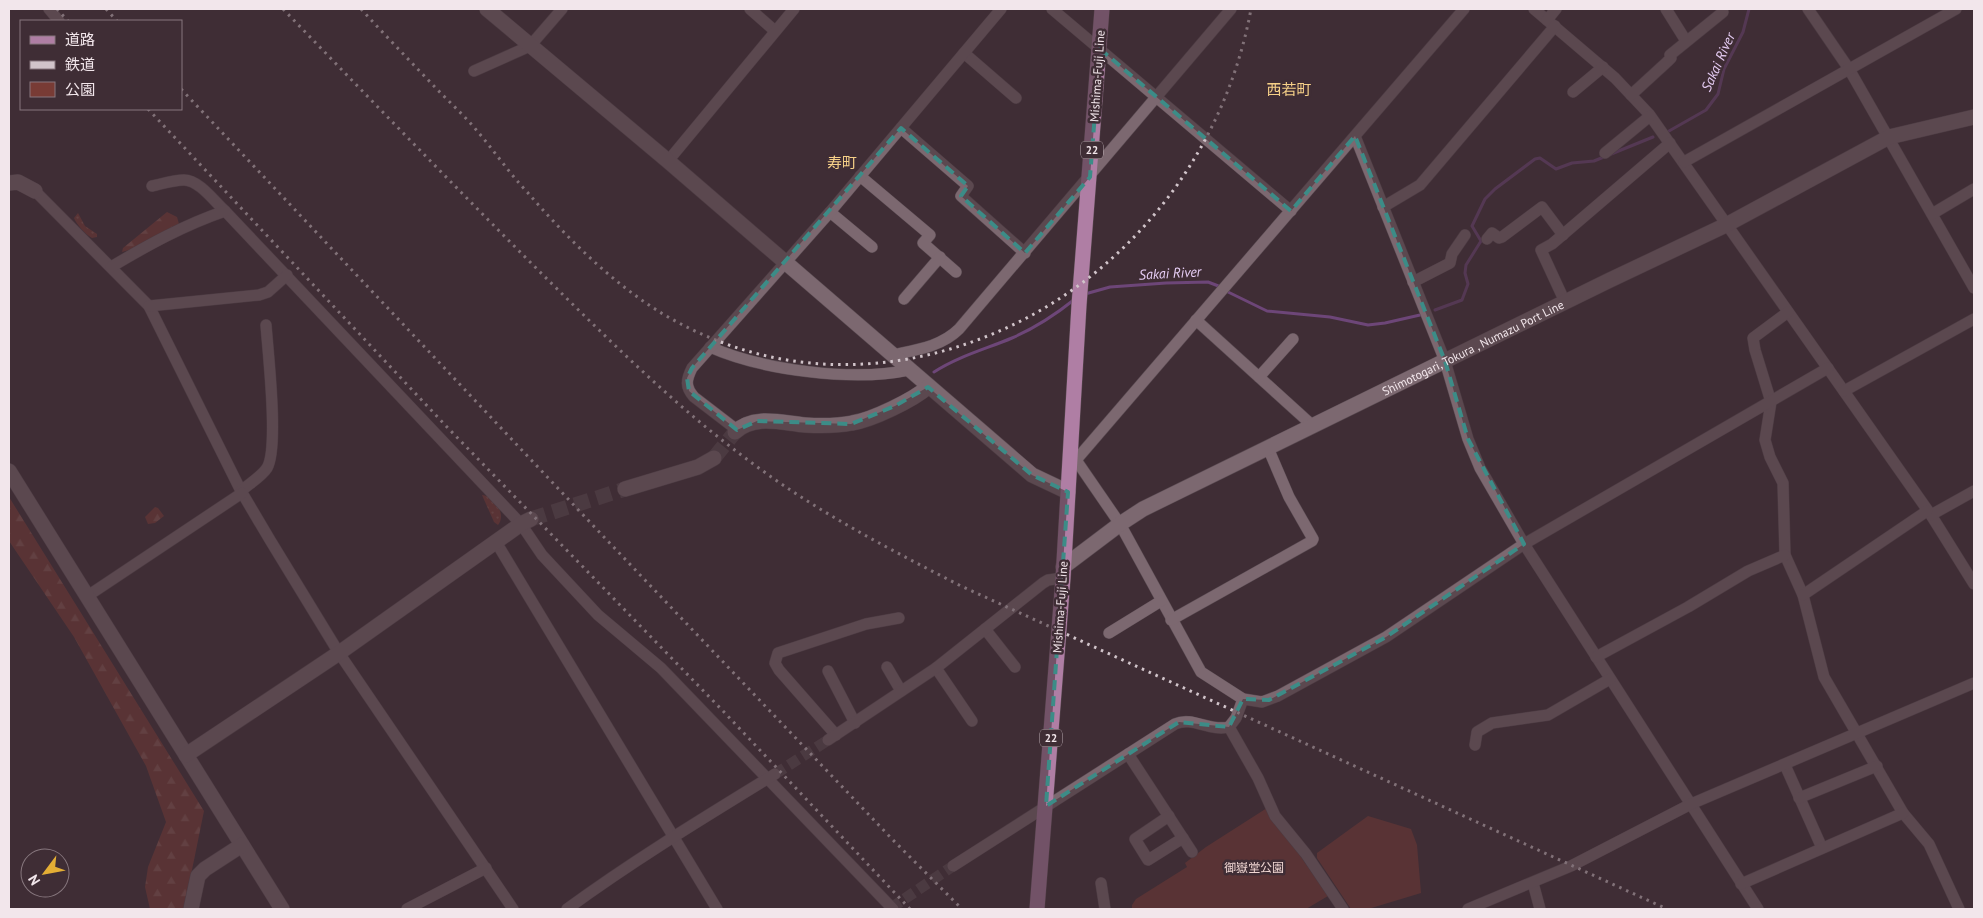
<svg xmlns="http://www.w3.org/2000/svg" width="1983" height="918" font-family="'PT Sans','Noto Sans JP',sans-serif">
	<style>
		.grass { fill: url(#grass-dots) }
		.forest { fill: url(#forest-firs) }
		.park { fill: #783b35 }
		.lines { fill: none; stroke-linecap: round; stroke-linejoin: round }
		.stream { stroke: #6d4678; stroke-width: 3 }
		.street-tunnel { stroke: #5a4950; stroke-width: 11; stroke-dasharray: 11 5.5; stroke-linecap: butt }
		.secondary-tunnel { stroke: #5a4950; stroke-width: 15; stroke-dasharray: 15 8; stroke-linecap: butt }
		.street-casing { stroke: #5a4b52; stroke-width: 12 }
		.secondary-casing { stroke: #5a4b52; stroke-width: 16 }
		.primary-casing { stroke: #5a4b52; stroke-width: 16 }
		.street { stroke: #7c6870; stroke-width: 11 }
		.secondary { stroke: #7c6870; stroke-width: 15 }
		.primary { stroke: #af7ea4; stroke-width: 15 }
		.rail { stroke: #d1c4ca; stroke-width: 3; stroke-dasharray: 2.5 5; stroke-linecap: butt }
		.marked { fill: none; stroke: #3c8c87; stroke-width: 4; stroke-dasharray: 10 6; stroke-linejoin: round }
		.labels { text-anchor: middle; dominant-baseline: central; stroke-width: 5; stroke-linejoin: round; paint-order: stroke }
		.shield { fill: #3f2d35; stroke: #bcaeb4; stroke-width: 1 }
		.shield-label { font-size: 11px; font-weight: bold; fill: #f2e6eb }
		.street-label { font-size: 12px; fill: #f2e6eb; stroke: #3f2d35 }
		.park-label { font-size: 12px; fill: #f1d7d3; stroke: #3f2d35 }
		.water-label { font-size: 14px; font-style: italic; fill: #e5ccf3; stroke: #3f2d35 }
		.quarter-label { font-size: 15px; fill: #f6d088; stroke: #3f2d35 }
	</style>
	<defs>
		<pattern id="grass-dots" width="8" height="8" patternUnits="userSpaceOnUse" patternTransform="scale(1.25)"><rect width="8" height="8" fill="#783b35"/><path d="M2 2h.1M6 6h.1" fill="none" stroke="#8c5752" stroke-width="1.8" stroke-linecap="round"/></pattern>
		<pattern id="forest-firs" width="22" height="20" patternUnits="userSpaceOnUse" patternTransform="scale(1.25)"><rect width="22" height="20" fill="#783b35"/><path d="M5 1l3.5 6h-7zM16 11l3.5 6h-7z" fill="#8c5752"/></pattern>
	</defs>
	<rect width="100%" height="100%" fill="#3f2d35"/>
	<!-- grass -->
	<g class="grass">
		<path d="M78,213L85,226L97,234V237L92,238C85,234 77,225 74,218Z"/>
		<path d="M482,495C494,496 507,514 498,525L494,522Z"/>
	</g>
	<!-- forest -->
	<g class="forest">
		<polygon points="167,212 177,217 179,224 177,226 145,241 133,249 122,252 123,248"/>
		<polygon points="9,497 204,811 184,909 150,909 145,887 148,867 166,822 146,766 74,637 9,541"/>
		<polygon points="155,507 158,508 164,516 155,523 148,524 145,517"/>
	</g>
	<!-- park -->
	<g class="park">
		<polygon points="1267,808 1328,896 1306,909 1132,909 1132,905 1136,899 1187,867 1185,863 1206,847"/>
		<polygon points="1368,816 1411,829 1417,845 1421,893 1368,909 1351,909 1317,858 1317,853"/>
	</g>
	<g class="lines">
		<!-- stream -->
		<g class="stream">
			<polyline points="1669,131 1706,110 1718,94 1724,69 1743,32 1749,9"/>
			<polyline points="1226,291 1267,311 1330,317 1368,325 1385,323 1420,315"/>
			<polyline points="1085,294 1110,287 1166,283 1208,282 1221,287"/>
			<polyline points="1435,310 1462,300 1468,284 1465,273 1466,265 1481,241 1472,226 1485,199 1495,189 1535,159 1540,158 1556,169 1572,163 1594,161 1653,137"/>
			<path d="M934,372C959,356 986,349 1012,338C1035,328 1055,315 1075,299"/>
		</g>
		<!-- street-tunnel -->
		<g class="street-tunnel">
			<polyline points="775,774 828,740"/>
			<polyline points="891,908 953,866"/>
		</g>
		<!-- secondary-tunnel -->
		<g class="secondary-tunnel">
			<polyline points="714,458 735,432"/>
			<polyline points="531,519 625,489"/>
		</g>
		<!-- street casing -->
		<g class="street-casing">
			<g id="street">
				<polyline points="49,9 59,21"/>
				<polyline points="750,9 775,31"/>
				<polyline points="1052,9 1291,211"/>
				<polyline points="1534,9 1615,78 1649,114 1931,515 1974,584"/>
				<polyline points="1666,9 1686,41"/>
				<polyline points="1808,9 1849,69 1974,288"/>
				<polyline points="1547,20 1556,9"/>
				<polyline points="964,53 1016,98"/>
				<polyline points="474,71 530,46 562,9"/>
				<polyline points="1573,92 1603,67"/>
				<polyline points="1631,95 1667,62 1671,58 1670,55 1723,12"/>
				<polyline points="901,128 968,186 961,196 1025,253"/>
				<polyline points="1355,136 1445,361 1468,439 1480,468 1524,544 1758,909"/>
				<polyline points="1605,153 1650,116"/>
				<polyline points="668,161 794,9"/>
				<polyline points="1684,162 1956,9"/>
				<polyline points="860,176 930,235 923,243 956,272"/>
				<path d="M152,186C162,184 173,180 184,180C199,180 214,201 225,211L521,524L542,555L598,615L661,668L893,909"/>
				<polyline points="35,191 149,306 241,491 270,540 339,653 513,909"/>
				<polyline points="1383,207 1420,185 1555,26"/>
				<polyline points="830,212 872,247"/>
				<polyline points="1932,214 1974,189"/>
				<polyline points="1487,239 1492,233 1499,238 1502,237 1542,207 1563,235"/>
				<path d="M111,267C148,245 184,225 225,211"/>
				<polyline points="1413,282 1450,263 1452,254 1465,235"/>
				<polyline points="904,299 940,257"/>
				<polyline points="1565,302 1541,250 1552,244 1670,143"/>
				<polyline points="149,306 259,295 268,292 287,275"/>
				<polyline points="1788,312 1753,338 1755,350 1771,402 1765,440 1770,457 1783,483 1785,555 1803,595 1824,677 1903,813 1929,844 1959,909"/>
				<polyline points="1196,320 1313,426"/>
				<path d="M710,347C762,370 853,382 909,370"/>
				<path d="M892,355C915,350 941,347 959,329L1231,9"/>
				<polyline points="1259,377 1293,339"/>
				<polyline points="1844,391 1974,319"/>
				<path d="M737,430L694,397C685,387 686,380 692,368L830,212L1001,9"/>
				<polyline points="1076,460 1120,524 1201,672 1243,699 1262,702 1278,696 1386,637 1524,544 1828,368"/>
				<polyline points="1070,461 1076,460 1464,9"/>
				<path d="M241,491C249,484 262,476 267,468C279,448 268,353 266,325"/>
				<polyline points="1931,515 1974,491"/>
				<polyline points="496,542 717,909"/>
				<polyline points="1803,595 1927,511"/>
				<polyline points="86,597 242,493"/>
				<polyline points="1171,620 1312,541 1313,539 1289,497 1268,448"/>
				<polyline points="985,629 1015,667"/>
				<polyline points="1109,633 1161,601"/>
				<polyline points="1596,657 1688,607 1748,571 1785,555"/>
				<polyline points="887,667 901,691"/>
				<polyline points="936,668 972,721"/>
				<polyline points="828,671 855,723"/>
				<polyline points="1229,727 1236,718 1243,699"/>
				<polyline points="836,735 779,670 775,663 778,653 866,624 899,618"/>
				<polyline points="828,740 936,668 1043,583 1048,580 1063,578"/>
				<polyline points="1475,745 1477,732 1492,723 1548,715 1610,679"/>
				<polyline points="1128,754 1192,852"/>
				<polyline points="1785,765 1822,848"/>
				<polyline points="1799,798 1877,766"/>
				<polyline points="1169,816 1135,839 1148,860 1183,838"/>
				<path d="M953,866L1175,724C1192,716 1210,732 1229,727L1258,778L1275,816L1306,854L1343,909"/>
				<polyline points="1101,883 1105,909"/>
				<polyline points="1533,883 1540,909"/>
				<polyline points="1741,884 1903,813"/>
				<polyline points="407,909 486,868"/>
				<path d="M567,909C634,860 705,817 775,774"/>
				<polyline points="1468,909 1571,866 1691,804 1974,683"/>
			</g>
		</g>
		<!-- secondary casing -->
		<g class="secondary-casing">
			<g id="secondary">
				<polyline points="487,9 668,161 1032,475 1068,492"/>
				<polyline points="9,183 18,182 35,191"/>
				<path d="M735,432C754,414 782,423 805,425C820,426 837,426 852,423C872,420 913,400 928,387"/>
				<polyline points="9,471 282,909"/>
				<polyline points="625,489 698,467 714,458"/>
				<path id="s1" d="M1063,567L1120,524L1143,509L1610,280L1726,225L1889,137L1974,117"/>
				<polyline points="186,755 339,653 521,524 531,519"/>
				<polyline points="191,909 198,876 205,869 242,845"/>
			</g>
		</g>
		<!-- primary casing -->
		<g class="primary-casing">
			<polyline id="primary" points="1037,909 1063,578 1079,305 1102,9"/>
		</g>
		<!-- street -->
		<use href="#street" class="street"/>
		<!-- secondary -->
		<use href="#secondary" class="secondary"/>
		<!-- primary -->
		<use href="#primary" class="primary"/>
		<!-- rail -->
		<g class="rail">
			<polyline points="57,9 68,21"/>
			<polyline points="106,9 117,21"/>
			<path d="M283,9C369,98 456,188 544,276C614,345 683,414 763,471C825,516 893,551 961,586L1667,909"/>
			<path d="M361,9C384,34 408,59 432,84C447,100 464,115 478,132C495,152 510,174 528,193C567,238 612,283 663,314C739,359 821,374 908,359C1084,327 1219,184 1251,9"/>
			<polyline points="181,89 603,536 892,839 962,909"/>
			<polyline points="148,109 447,427 723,711 910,909"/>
		</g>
	</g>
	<!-- marked area -->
	<path d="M0 0H1983V918H0ZM1100,49L1291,211L1355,136L1445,361L1468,439L1524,544L1386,637L1269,700L1243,699L1229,727L1179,722L1046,806L1068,492L1032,475L928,387L895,406L851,424L757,421L737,430L689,391L687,378L692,368L901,128L968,186L961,196L1025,253L1090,177Z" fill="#3f2d35" fill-opacity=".55" fill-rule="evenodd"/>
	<path class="marked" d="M1100,49L1291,211L1355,136L1445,361L1468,439L1524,544L1386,637L1269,700L1243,699L1229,727L1179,722L1046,806L1068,492L1032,475L928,387L895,406L851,424L757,421L737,430L689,391L687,378L692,368L901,128L968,186L961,196L1025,253L1090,177Z"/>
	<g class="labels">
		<!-- shield labels -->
		<g class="shield">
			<rect x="1081" y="141.5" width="22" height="17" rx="4"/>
			<rect x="1040" y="729.5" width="22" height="17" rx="4"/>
		</g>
		<g class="shield-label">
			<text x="1092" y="150">22</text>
			<text x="1051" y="738">22</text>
		</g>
		<!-- street labels -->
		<g class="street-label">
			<text transform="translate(1097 76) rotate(-86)">Mishima-Fuji Line</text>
			<text stroke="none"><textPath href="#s1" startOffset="466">Shimotogari, Tokura , Numazu Port Line</textPath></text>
			<text transform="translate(1060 607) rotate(-86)">Mishima-Fuji Line</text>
		</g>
		<!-- park labels -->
		<g class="park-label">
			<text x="1254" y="867">御嶽堂公園</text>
		</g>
		<!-- water labels -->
		<g class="water-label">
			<text transform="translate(1718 62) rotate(-66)">Sakai River</text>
			<text transform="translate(1170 273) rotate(-3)">Sakai River</text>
		</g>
		<!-- quarter labels -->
		<g class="quarter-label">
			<text x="1289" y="89">西若町</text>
			<text x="842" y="162">寿町</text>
		</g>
	</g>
	<!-- border -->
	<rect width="1983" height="918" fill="none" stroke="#f2e6eb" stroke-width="20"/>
	<!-- legend -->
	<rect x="20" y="20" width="162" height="90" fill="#3f2d35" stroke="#87777e"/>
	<rect x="30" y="36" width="25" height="8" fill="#af7ea4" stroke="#87777e"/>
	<text x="65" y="45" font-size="15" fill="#f2e6eb">道路</text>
	<rect x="30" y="61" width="25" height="8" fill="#d1c4ca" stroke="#87777e"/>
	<text x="65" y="70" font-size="15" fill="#f2e6eb">鉄道</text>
	<rect x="30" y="82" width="25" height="15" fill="#783b35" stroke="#87777e"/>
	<text x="65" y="95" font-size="15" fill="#f2e6eb">公園</text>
	<!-- north arrow -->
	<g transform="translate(45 873) rotate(238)"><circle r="24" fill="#3f2d35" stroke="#87777e"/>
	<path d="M0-4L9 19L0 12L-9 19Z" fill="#e4ae35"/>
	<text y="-8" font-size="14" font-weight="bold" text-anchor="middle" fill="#f2e6eb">N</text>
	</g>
</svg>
